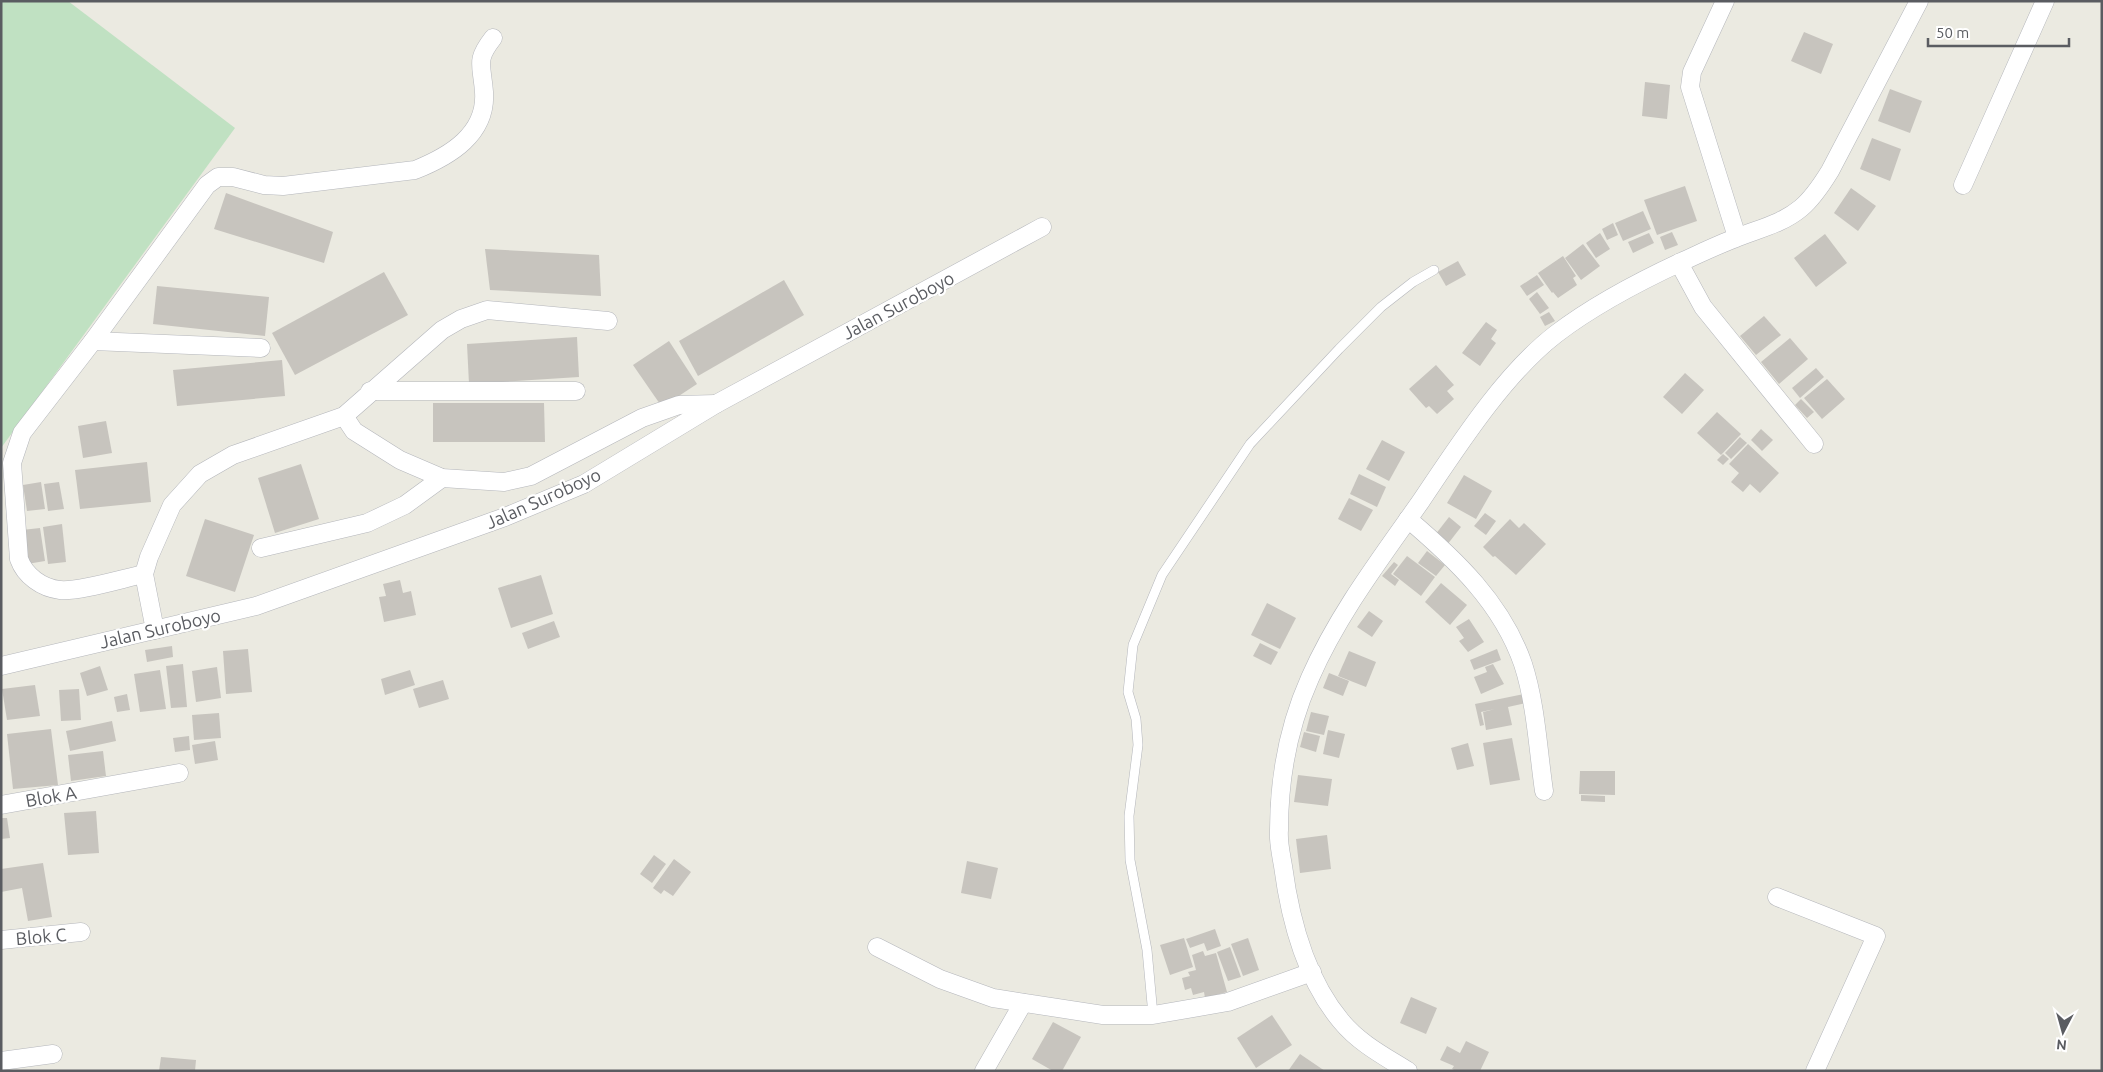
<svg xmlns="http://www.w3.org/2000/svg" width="2103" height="1072" font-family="Ubuntu,sans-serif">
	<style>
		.green { fill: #c0e1c2 }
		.building { fill: #c7c4be }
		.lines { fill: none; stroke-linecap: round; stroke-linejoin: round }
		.lane-casing { stroke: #b4b6bb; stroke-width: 10 }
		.street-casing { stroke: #b4b6bb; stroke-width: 19 }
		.lane { stroke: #fff; stroke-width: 9 }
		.street { stroke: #fff; stroke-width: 18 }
		.labels { text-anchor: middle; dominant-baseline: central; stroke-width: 4.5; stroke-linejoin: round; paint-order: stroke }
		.street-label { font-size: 18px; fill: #5a5c61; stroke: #fff }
	</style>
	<rect width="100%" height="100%" fill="#ebeae1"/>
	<!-- green -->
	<polygon class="green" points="1,1 68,1 235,128 1,448"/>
	<!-- building -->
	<g class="building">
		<polygon points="1804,32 1833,44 1821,74 1791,61"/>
		<polygon points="1645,82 1670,85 1667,119 1642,116"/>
		<polygon points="1890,89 1922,101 1910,133 1878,121"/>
		<polygon points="1872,138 1901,149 1890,181 1860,169"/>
		<polygon points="1685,186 1697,221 1657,235 1644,200"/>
		<polygon points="1851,188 1876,206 1858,231 1834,213"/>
		<polygon points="226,193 333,232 324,263 214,229"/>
		<polygon points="1643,211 1651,229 1623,241 1615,223"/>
		<polygon points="1613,223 1618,235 1607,240 1602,229"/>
		<polygon points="1672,232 1678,245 1665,250 1660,237"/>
		<polygon points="1600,233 1610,249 1596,258 1586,243"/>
		<polygon points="1649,233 1654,243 1633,253 1628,242"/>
		<polygon points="1825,234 1847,263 1816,287 1794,258"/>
		<polygon points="1583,244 1600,266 1581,280 1565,258"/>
		<polygon points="485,249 599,255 601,296 490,290"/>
		<polygon points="1563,256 1576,276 1573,278 1577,285 1558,298 1553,292 1552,293 1538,273"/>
		<polygon points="1458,261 1466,275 1446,286 1438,272"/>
		<polygon points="384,272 408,315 295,375 272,333"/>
		<polygon points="1537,275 1544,285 1527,296 1520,286"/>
		<polygon points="784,280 804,315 698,376 679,341"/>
		<polygon points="157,286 269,297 265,336 153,324"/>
		<polygon points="1537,292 1549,308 1540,314 1529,299"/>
		<polygon points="1549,312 1555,321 1545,326 1540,317"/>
		<polygon points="1764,316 1781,335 1756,355 1740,336"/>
		<polygon points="1486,322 1497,330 1491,339 1496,343 1480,366 1462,353"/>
		<polygon points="577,337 579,377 469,384 467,344"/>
		<polygon points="1790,338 1808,359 1779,384 1761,362"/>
		<polygon points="669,341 697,384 662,407 633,365"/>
		<polygon points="282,360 285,396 177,406 173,370"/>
		<polygon points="1436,365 1454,385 1447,391 1454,399 1437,414 1429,406 1426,408 1409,389"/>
		<polygon points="1816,368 1824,377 1800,398 1792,388"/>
		<polygon points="1685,373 1704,390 1682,414 1663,397"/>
		<polygon points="1827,379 1845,399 1822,419 1804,398"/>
		<polygon points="1801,399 1814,412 1807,418 1795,405"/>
		<polygon points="433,403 544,403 545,442 433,442"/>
		<polygon points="1717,412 1741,434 1721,455 1697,433"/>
		<polygon points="106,421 112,453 83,458 78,426"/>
		<polygon points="1761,429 1773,440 1762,451 1751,440"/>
		<polygon points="1740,437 1747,443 1731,459 1725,453"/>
		<polygon points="1382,440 1405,452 1389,481 1366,469"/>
		<polygon points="1748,444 1779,473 1760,493 1750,484 1743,492 1731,482 1739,473 1729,464"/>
		<polygon points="1723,454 1729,459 1723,465 1717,460"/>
		<polygon points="147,462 151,502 80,509 75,470"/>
		<polygon points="301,464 319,519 275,533 258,478"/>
		<polygon points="1359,474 1386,487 1377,507 1350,494"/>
		<polygon points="1464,475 1492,491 1476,519 1447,503"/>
		<polygon points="41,482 45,509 27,511 23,485"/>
		<polygon points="59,482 64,509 48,511 44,484"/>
		<polygon points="1349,498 1373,510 1361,531 1338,519"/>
		<polygon points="1485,513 1496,521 1486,535 1474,526"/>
		<polygon points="1449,517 1461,527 1447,545 1435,535"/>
		<polygon points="205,519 254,535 235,592 186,576"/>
		<polygon points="1510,519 1519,528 1524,523 1546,544 1516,575 1495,556 1493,557 1483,547"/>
		<polygon points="62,524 66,562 48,564 43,527"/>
		<polygon points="40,528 45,561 27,564 22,530"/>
		<polygon points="1427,551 1445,565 1436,576 1418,563"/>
		<polygon points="1407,556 1435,577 1421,596 1393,574"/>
		<polygon points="1394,562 1398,565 1391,574 1399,580 1395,586 1382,576"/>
		<polygon points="541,575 553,614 511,628 498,588"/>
		<polygon points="400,580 403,593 411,591 416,615 384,622 379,597 386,596 383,584"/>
		<polygon points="1441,583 1467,605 1450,625 1425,602"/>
		<polygon points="1267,603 1296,618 1280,649 1251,635"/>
		<polygon points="1369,611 1383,621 1372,637 1357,627"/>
		<polygon points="1469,619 1484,642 1468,652 1459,641 1464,638 1456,627"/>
		<polygon points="554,621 560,637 528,649 522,633"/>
		<polygon points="1260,643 1278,652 1271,665 1253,656"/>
		<polygon points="172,646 173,657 147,662 145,650"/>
		<polygon points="248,649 252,692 226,694 223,651"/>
		<polygon points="1497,649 1501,660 1474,670 1470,660"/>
		<polygon points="1349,651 1376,662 1366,687 1338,676"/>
		<polygon points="183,664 187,707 171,708 166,666"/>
		<polygon points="1493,664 1504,684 1481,694 1474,677 1487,672 1485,667"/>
		<polygon points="100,666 108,690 87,696 80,673"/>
		<polygon points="217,667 221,698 196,702 192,671"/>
		<polygon points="160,670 166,709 140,712 134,674"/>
		<polygon points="410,670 415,685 385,695 381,679"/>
		<polygon points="1329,673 1349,681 1343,696 1323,688"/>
		<polygon points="443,680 449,699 419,708 413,689"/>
		<polygon points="35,685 40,716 7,720 2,689"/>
		<polygon points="79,689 81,720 61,721 59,690"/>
		<polygon points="127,694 130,710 117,712 114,697"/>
		<polygon points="1524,694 1526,703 1508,707 1512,725 1486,730 1483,712 1495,709 1481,712 1484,725 1480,726 1475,704"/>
		<polygon points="1311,712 1329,716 1324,735 1306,731"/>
		<polygon points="219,713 221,738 194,740 192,715"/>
		<polygon points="112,721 116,741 70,751 66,731"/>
		<polygon points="51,729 58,785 13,789 7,734"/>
		<polygon points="1328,730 1345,734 1339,758 1323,754"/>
		<polygon points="1304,732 1320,736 1316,752 1300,747"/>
		<polygon points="189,736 190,750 175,752 173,738"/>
		<polygon points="1512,738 1520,780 1490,785 1483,743"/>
		<polygon points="215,741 218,760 195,764 192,745"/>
		<polygon points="1468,743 1474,766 1457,770 1451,748"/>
		<polygon points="103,751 106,776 71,781 68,755"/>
		<polygon points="1580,771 1615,771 1615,795 1579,794"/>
		<polygon points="1298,775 1332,779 1328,806 1294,802"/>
		<polygon points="1581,795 1605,796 1605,802 1581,801"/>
		<polygon points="96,811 99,853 68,855 64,813"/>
		<polygon points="1,818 7,818 10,838 1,839"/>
		<polygon points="1327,835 1331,869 1300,873 1296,839"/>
		<polygon points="654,855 666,864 652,883 640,874"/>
		<polygon points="674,859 691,872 673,896 664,890 661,894 653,888"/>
		<polygon points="967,861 998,868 991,899 961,893"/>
		<polygon points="43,863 52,917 28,921 22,888 1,892 1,869"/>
		<polygon points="1215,929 1221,946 1207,951 1204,943 1190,948 1186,939"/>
		<polygon points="1184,938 1193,967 1170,975 1160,945"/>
		<polygon points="1248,938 1259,970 1243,976 1231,944"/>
		<polygon points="1230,947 1241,977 1228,981 1217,952"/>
		<polygon points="1203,951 1205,956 1216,953 1227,992 1205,998 1204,992 1193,995 1191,988 1185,990 1182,978 1190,976 1188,972 1196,970 1192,955"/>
		<polygon points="1411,997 1437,1008 1426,1034 1400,1023"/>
		<polygon points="1272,1015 1292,1045 1256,1068 1237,1038"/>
		<polygon points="1053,1022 1081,1037 1062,1071 1053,1071 1032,1059"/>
		<polygon points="1466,1041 1489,1052 1480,1071 1456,1071 1452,1069 1454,1066 1440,1060 1447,1046 1460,1053"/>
		<polygon points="1300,1054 1325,1071 1288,1071"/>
		<polygon points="161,1057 196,1060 195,1071 159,1071"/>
	</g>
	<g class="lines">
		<!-- lane casing -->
		<g class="lane-casing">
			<polyline id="lane" points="1153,1015 1147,950 1130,860 1129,816 1138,745 1136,719 1128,692 1133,645 1162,575 1250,444 1339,349 1381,307 1413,282 1434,270"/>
		</g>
		<!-- street casing -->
		<g class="street-casing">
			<g id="street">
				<polyline points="1725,1 1692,72 1690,87 1737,237"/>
				<polyline points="1963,185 2045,1"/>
				<polyline points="1679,263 1703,307 1814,444"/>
				<polyline points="93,341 261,348"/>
				<polyline points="370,391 576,391"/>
				<polyline points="344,416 354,431 400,460 442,478 504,482 531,476 642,418 679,405 716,404"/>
				<path d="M1408,519C1455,559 1502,603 1523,664C1536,704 1538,750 1544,791"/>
				<polyline points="261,548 367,523 405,505 442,478"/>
				<path d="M144,574C124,578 79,592 60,590C42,588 25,576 19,559L12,463L22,433L93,341L207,185L218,177H233L264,185L283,186L415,170C450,156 487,134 484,92C482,64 475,61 493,38"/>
				<polyline points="155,630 144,574 149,557 172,505 200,474 233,455 344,416 442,330 461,319 487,310 608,321"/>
				<polyline points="1,666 256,606 505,517 584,484 716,404 1042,227"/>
				<polyline points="1,805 179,773"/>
				<polyline points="1777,897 1876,936 1815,1071"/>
				<polyline points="1,940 81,932"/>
				<polyline points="877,947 940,979 993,998 1103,1015 1153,1015 1228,1002 1312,972"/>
				<polyline points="1,1061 53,1054"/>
				<polyline points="984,1071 1023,1003"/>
				<path d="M1408,1071C1384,1056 1359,1043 1341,1021C1305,978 1290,919 1283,866C1281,854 1278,842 1279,830C1279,779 1289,725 1310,678C1338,614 1381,558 1421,501C1458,446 1504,374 1556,334C1594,305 1638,282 1681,262C1699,254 1717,245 1736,238C1758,229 1782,224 1801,208C1813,198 1822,184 1830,171L1919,1"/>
			</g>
		</g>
		<!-- lane -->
		<use href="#lane" class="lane"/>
		<!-- street -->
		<use href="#street" class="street"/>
	</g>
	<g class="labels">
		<!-- street labels -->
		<g class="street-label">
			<text transform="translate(898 305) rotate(-28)">Jalan Suroboyo</text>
			<text transform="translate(543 498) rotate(-24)">Jalan Suroboyo</text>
			<text transform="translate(160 628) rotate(-13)">Jalan Suroboyo</text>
			<text transform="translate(51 796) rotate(-10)">Blok A</text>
			<text transform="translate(41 936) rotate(-5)">Blok C</text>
		</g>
	</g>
	<!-- border -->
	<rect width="2103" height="1072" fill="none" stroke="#5a5c61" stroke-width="5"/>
	<!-- north arrow -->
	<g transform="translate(2063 1032) rotate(186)" stroke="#ffffff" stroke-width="4" paint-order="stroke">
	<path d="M0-4L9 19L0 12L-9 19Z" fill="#5a5c61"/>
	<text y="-8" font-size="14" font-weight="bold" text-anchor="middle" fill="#5a5c61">N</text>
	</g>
	<!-- scale -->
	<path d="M1928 38v8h141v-8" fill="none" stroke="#5a5c61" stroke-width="2.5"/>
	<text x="1936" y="38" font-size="15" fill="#5a5c61" stroke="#ffffff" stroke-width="4" paint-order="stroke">50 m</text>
</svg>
